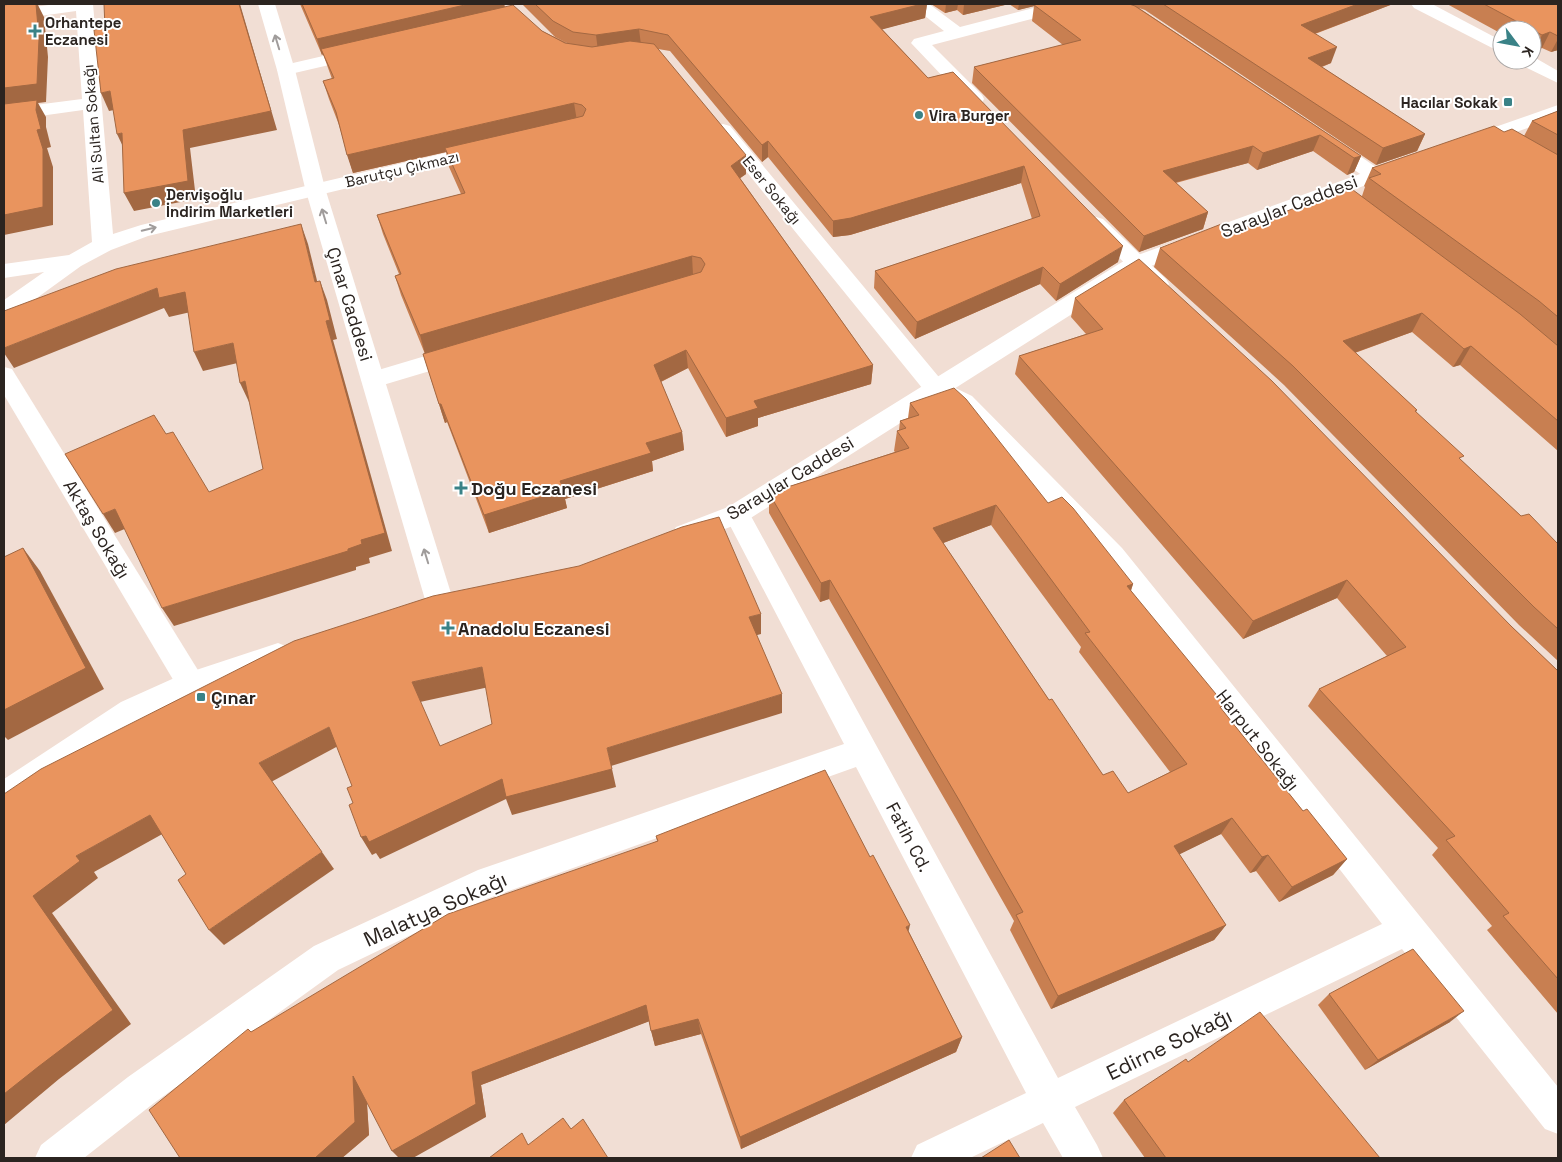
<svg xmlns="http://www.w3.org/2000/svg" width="1562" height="1162" font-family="'Space Grotesk',sans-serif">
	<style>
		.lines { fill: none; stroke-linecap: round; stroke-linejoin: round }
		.minor { fill: #fff; fill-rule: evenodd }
		.tertiary { fill: #fff; fill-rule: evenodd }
		.wall { fill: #c87f51; fill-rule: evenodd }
		.shaded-wall { fill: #a36842 }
		.building { fill: #e9945e; stroke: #a36842; fill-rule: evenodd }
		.oneway { stroke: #a09c9b }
		.poi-dot { fill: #3a8287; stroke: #fff; stroke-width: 2 }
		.labels { text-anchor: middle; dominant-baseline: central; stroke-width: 4; stroke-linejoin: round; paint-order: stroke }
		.far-poi-label { font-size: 15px; font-weight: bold; fill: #2b2420; stroke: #fff; text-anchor: start }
		.far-street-label { font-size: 15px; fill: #2b2420; stroke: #fff }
		.street-label { font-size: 18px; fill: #2b2420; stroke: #fff }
		.poi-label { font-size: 18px; font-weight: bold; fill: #2b2420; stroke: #fff; text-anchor: start }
		.near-street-label { font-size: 21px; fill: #2b2420; stroke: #fff }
	</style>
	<rect width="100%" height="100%" fill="#f1ded4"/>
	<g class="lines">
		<!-- minor -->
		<g class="minor">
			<polygon points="56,4 93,4 113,234 141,225 483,144 490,146 493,150 490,154 148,236 111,250 81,266 12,316 4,318 4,300 44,272 4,278 4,264 69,255 92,242 83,110 4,121 4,109 82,99 76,11 4,21 4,11"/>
			<polygon points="910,4 929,4 960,27 1049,4 1077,4 1074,8 932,45 982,95 984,99 982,103 968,103 911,43 914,39 944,31"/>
			<polygon points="1411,4 1432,4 1502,41 1502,53 1414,8"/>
			<polygon points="362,47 368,48 371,52 368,56 286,75 280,74 277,70 280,66"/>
			<polygon points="1532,56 1558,71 1558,83 1519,64 1516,60 1532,60"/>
			<polygon points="723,124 730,126 943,382 972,396 1122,548 1558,1087 1558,1134 1545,1129 1402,949 1075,1107 1097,1145 1103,1158 1063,1158 1043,1123 970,1158 911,1158 917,1145 1026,1093 856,767 486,899 338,970 154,1103 84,1158 35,1158 41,1145 128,1077 314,946 478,870 844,744 724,514 728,507 737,504 746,507 1058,1078 1382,924 1102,562 954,408 927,394 716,134 713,130 716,126"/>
			<polygon points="1327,136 1334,138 1380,170 1383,174 1380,178 1373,180 1366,178 1320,146 1317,142 1320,138"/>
			<polygon points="1096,217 1103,219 1166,279 1169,284 1166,289 1158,291 1150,289 1089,227 1085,223 1089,219"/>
			<polygon points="462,345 470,347 474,353 470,359 373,388 365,386 361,380 365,374"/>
			<polygon points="4,367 12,369 201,675 206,684 201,693 191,696 181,693 4,395"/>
		</g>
		<!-- tertiary -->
		<g class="tertiary">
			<polygon points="258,4 275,4 295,70 325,188 454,603 450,611 440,614 430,611 426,603 305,188 277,70"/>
			<polygon points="1558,105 1558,117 1475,147 1461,147 1458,143 1461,139"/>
			<polygon points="1404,158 1411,160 1414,164 1411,168 1143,269 746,521 685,544 676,541 672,534 676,527 728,507 1127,259"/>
			<polygon points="278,643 288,647 292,655 288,663 201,693 143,720 15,806 4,810 4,779 121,702 181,675"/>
		</g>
	</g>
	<!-- wall -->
	<g class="wall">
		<polygon points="300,4 504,4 505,7 542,31 567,43 555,37 522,4 927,4 925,18 882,29 928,78 953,72 1118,262 1056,301 1040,284 915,339 874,288 875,271 1032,219 1021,183 850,235 833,237 768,157 762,162 670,51 658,49 746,174 740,178 873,365 871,384 758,418 758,426 726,437 688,368 661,382 682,432 684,450 652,461 653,471 565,499 567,508 489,533 447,422 445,423 423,354 425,354 401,295 395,276 399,274 383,234 377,215 461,194 449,167 446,152 353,173 339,125 329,99 323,81 332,79 323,54 322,55"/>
		<polygon points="931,4 1009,4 963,15 957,10 945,13"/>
		<polygon points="1009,4 1393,4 1315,34 1331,63 1322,67 1425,134 1417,151 1376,165 1145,10 1139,8 1361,156 1354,172 1347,175 1313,151 1257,170 1248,163 1176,183 1208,212 1203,229 1139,252 972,83 974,67 1063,45 1032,21 1034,6 1018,10"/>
		<polygon points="1447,4 1558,4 1558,50 1551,52 1542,48 1534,51 1532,50 1532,30 1502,30 1502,34"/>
		<polygon points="1558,111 1558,451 1460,365 1453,367 1412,332 1355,353 1417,410 1416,412 1461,460 1521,516 1558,544 1558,661 1519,625 1284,385 1154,267 1160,248 1233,232 1362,196 1365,187 1364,186 1372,168 1504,132 1524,136 1532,121"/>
		<polygon points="1075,298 1511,626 1558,671 1558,1014 1487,930 1492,926 1432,855 1438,848 1308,706 1319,689 1387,656 1337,598 1243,639 1015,374 1019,356 1086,334 1071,317"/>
		<path d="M910,403L1048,503L1133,584L1131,591L1222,710L1303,811L1347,859L1333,875L1279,902L1256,871L1250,873L1221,834L1179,854L1226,925L1214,940L1051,1009L1010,930L1014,921L955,817L829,599L820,602L769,513V493L895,452L894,451L897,431L899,430L900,421L908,418ZM991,525L1081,647L1079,652L1170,772L1128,793L1103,775L1049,700L943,543Z"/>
		<polygon points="656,836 909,932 962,1037 956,1052 741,1149 701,1034 655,1046 649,1021 481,1085 486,1117 367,1103 369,1135 342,1158 248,1029 251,1032 657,841"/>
		<polygon points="1329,994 1450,1022 1365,1070 1318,1005"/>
		<polygon points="1188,1062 1380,1158 1145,1158 1113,1113 1124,1100"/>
	</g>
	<!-- shaded-wall -->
	<g class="shaded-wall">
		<polygon points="4,4 44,4 38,5 44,17 48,57 46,102 38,103 46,117 46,127 51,147 47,148 53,167 53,225 4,235"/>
		<polygon points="239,4 240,4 277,130 190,148 196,199 134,211 124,193"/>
		<polygon points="469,4 504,4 506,12 321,49 323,54 322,55 317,39"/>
		<polygon points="922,4 927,4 925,18 869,33 870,17"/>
		<polygon points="946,4 958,4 957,10 945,13"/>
		<polygon points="964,4 1009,4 963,15"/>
		<polygon points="1019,4 1043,4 1018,10"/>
		<polygon points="1358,4 1393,4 1295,41 1301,25"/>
		<polygon points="639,29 641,45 598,51 596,35"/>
		<polygon points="1550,32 1542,48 1534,51 1542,35"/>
		<polygon points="1558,39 1558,50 1551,52"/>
		<polygon points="1337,47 1331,63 1302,74 1308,58"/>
		<polygon points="110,91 119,109 109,111 101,93"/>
		<polygon points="574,103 577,121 445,148 446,152 353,173 347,155"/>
		<polygon points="122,133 126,153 117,134"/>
		<polygon points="1425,134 1417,151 1376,165 1383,148"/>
		<polygon points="1320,135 1313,151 1257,170 1263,153"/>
		<polygon points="768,141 768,157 762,162 762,145"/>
		<polygon points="1253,146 1248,163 1158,187 1163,171"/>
		<polygon points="746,155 746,174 732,184 731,166"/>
		<polygon points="1361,156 1354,172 1347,175 1354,158"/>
		<polygon points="1024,166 1021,183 850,235 833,237 833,221"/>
		<polygon points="1208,212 1203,229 1139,252 1144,236"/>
		<polygon points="301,224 308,244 322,301 315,282"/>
		<polygon points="1123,246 1118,262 1056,301 1060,284"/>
		<polygon points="692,256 693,275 425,354 420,335"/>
		<polygon points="1043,267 1040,284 915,339 917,322"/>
		<polygon points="320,281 327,300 337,339 333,340 392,551 369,558 370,563 356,567 356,570 174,626 162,608 348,549 326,321"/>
		<polygon points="157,288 185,292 195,311 169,317 164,308 14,368 4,353 4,348"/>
		<polygon points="1422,313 1412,332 1334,360 1343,341"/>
		<polygon points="233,343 242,362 203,371 194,352"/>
		<polygon points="1471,346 1460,365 1453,367 1464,349"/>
		<polygon points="686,350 688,368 656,384 654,365"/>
		<polygon points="873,365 871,384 758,418 758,426 726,437 726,418 754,401"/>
		<polygon points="245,381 254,400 249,402 240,383"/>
		<polygon points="439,404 441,404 447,422 445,423"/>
		<polygon points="682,432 684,450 652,461 653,471 565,499 567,508 489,533 484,515 646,443"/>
		<polygon points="996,505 991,525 930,548 933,528"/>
		<polygon points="115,509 127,528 115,533 103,514"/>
		<polygon points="23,548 40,571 104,689 8,740 4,736 4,710"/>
		<polygon points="830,580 829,599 820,602 821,583"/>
		<polygon points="1347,580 1337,598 1243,639 1253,621"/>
		<polygon points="1133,584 1126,603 1127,586"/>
		<polygon points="761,614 761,634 750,637 749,617"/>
		<polygon points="482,667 489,687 420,702 412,682"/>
		<polygon points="782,694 782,713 611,766 607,748"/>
		<polygon points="329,727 340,745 271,782 259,763"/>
		<polygon points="612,769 616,787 512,815 506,799 380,859 376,853 372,855 361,837 502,779"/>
		<polygon points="150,815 166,832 94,872 98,878 52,913 131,1024 59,1079 4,1125 4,1094 33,896 76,856"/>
		<polygon points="1232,818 1221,834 1164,862 1174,846"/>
		<polygon points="322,852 334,869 224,945 209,930"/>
		<polygon points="1268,855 1256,871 1250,873 1262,857"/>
		<polygon points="1347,859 1333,875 1279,902 1292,887"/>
		<polygon points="910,925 906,942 906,927"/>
		<polygon points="1226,925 1214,940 1051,1009 1058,996"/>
		<polygon points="646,1005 650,1021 481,1085 486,1117 413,1158 399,1158 392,1151 472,1072"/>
		<polygon points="1464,1011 1450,1022 1365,1070 1378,1060"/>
		<polygon points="698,1019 701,1034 655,1046 651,1031"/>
		<polygon points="962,1037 956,1052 741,1149 740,1137"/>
		<polygon points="353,1076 366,1090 369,1135 342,1158 315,1158"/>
	</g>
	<!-- building -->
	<g class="building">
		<polygon points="11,4 36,4 39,39 37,84 4,88 4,5"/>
		<polygon points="104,4 239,4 271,111 183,130 188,181 124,193 122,133 117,134 110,91 101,93 94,30 105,28"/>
		<polygon points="302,4 469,4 317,39"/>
		<polygon points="535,4 922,4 870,17 928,78 953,72 1123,246 1060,284 1043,267 917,322 875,271 1040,216 1024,166 851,218 833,221 768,141 762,145 668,35 639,29 596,35 573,32 553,21"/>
		<polygon points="1039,4 1129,4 1135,6 1361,156 1354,158 1320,135 1263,153 1253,146 1163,171 1208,212 1144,236 974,67 1081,40 1034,5"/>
		<polygon points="1163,4 1358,4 1301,25 1337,47 1308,58 1425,134 1383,148"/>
		<polygon points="1484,4 1558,4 1558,36 1550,32 1542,35"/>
		<polygon points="513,5 542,31 565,43 592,47 630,41 654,44 746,155 731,166 873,365 754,401 758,408 726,418 686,350 654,365 682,432 646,443 651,453 560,481 564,490 484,515 441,404 439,404 423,354 701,272 705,264 701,258 692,256 420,335 395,276 401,274 377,215 465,193 445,148 575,118 583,116 586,109 582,105 574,103 347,155 336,112 323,81 334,78 321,49"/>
		<polygon points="37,100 36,110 41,129 37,130 43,149 43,207 4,215 4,104"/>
		<polygon points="1558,111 1558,135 1532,121"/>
		<polygon points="1494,126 1504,132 1512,129 1558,155 1558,317 1539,301 1369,178 1381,174 1372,168"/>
		<polygon points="1349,187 1520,314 1558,346 1558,421 1471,346 1464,349 1422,313 1343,341 1417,410 1415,411 1464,456 1459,458 1521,516 1529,514 1558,544 1558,629 1534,607 1293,366 1160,248 1224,223 1233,232"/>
		<polygon points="301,224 315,282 320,281 330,320 326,321 385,533 361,540 362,544 348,549 348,551 162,608 115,509 103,514 65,454 154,415 166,434 173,432 209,492 263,469 245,381 240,383 233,343 194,352 185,292 159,298 157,288 4,348 4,311 116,269"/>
		<polygon points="1139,259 1272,381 1511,626 1558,671 1558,979 1503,916 1509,913 1446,840 1455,836 1319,689 1406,647 1347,580 1253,621 1019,356 1103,329 1075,298"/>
		<path d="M954,388L966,399L1048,503L1062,497L1073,508L1133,584L1127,586L1225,705L1220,707L1303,811L1307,809L1347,859L1292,887L1268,855L1262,857L1232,818L1174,846L1226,925L1058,996L1016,915L1023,912L959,800L830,580L821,583L769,493L909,448L897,431L906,428L900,421L919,415L910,403ZM996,505L1090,632L1085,633L1187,764L1128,793L1113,771L1103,775L1052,699L1049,700L933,528Z"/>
		<path d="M719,517L761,614L749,617L782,694L607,748L612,769L506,797L502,779L369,842L366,836L361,837L349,805L353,803L347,788L352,786L329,727L259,763L322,852L209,930L178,880L186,874L150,815L76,856L80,861L33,896L113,1010L38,1067L4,1094V794L41,769L294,641L433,596L579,566L682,527ZM482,667L492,724L440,746L412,682Z"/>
		<polygon points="23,548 86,668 4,710 4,557"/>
		<polygon points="825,770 870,857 873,855 910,925 906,927 962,1037 740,1137 698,1019 651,1031 646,1005 472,1072 476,1104 392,1151 353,1076 355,1122 315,1158 180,1158 149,1110 248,1029 251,1032 448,914 658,841 656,836"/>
		<polygon points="1413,949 1464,1011 1378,1060 1329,994"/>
		<polygon points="1260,1012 1380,1158 1166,1158 1124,1100 1186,1059 1188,1062"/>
		<polygon points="563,1118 571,1129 583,1119 608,1158 489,1158 522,1133 528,1145"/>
		<polygon points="1009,1140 1020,1158 981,1158"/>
	</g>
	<!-- one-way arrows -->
	<defs><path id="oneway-shaft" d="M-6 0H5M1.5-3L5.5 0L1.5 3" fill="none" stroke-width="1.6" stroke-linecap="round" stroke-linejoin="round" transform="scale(1.25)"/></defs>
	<g class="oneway">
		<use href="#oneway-shaft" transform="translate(277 42) rotate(-107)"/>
		<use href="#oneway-shaft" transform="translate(324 216) rotate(-107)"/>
		<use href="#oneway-shaft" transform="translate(149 229) rotate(-14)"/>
		<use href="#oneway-shaft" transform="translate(426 556) rotate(-107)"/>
	</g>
	<!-- markers -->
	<g class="poi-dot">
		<path d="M32.5 23.5h5v5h5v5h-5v5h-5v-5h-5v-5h5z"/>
		<rect x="1503" y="97" width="10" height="10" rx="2.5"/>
		<circle cx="919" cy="115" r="5"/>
		<circle cx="156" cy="203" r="5"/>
		<path d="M458.5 480.5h5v5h5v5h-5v5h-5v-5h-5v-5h5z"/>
		<path d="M445.5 620.5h5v5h5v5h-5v5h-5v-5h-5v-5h5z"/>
		<rect x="196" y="692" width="10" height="10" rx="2.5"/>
	</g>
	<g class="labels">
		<!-- far-poi labels -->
		<g class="far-poi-label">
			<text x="45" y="22">Orhantepe<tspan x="45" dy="17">Eczanesi</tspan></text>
			<text x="1498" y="102" text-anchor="end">Hacılar Sokak</text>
			<text x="929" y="115">Vira Burger</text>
			<text x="166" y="194">Dervişoğlu<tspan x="166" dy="17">İndirim Marketleri</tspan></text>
		</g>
		<!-- far-street labels -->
		<g class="far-street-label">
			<text transform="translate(93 124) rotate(-95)">Ali Sultan Sokağı</text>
			<text transform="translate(402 169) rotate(-13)">Barutçu Çıkmazı</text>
			<text transform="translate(772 190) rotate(51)">Eser Sokağı</text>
		</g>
		<!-- street labels -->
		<g class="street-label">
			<text transform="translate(1289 206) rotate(-21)">Saraylar Caddesi</text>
			<text transform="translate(350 304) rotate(73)">Çınar Caddesi</text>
			<text transform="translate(790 478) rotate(-31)">Saraylar Caddesi</text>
			<text transform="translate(97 529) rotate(59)">Aktaş Sokağı</text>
			<text transform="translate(1258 740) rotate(52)">Harput Sokağı</text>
			<text transform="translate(909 837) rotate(62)">Fatih Cd.</text>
		</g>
		<!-- poi labels -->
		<g class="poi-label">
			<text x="471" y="488">Doğu Eczanesi</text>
			<text x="458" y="628">Anadolu Eczanesi</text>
			<text x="211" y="697">Çınar</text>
		</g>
		<!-- near-street labels -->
		<g class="near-street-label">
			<text transform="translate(435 909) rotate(-24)">Malatya Sokağı</text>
			<text transform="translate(1169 1044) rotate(-26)">Edirne Sokağı</text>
		</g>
	</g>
	<!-- border -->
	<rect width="1562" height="1162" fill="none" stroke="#2b2420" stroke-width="10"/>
	<!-- north arrow -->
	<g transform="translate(1517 45) rotate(122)"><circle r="24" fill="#ffffff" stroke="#aaa7a6"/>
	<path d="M0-4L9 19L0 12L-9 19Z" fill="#3a8287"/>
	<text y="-8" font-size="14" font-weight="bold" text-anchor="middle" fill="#2b2420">K</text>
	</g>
</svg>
